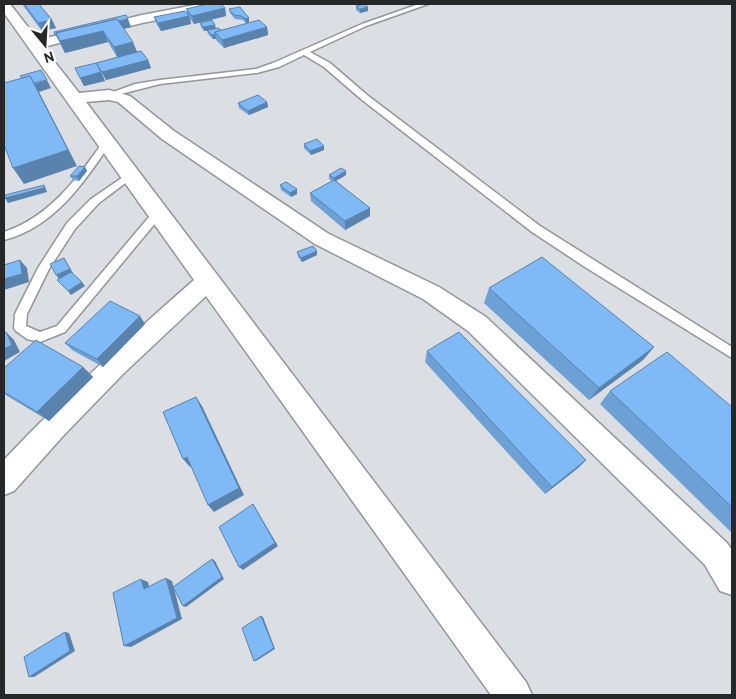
<svg xmlns="http://www.w3.org/2000/svg" width="736" height="699" font-family="Overpass,sans-serif">
	<style>
		.lines { fill: none; stroke-linecap: round; stroke-linejoin: round }
		.lane-casing { stroke: #939699; stroke-width: 3 }
		.street-casing { stroke: #939699; stroke-width: 3 }
		.lane { fill: #fff; fill-rule: evenodd }
		.street { fill: #fff; fill-rule: evenodd }
		.wall { fill: #6da0d4 }
		.shaded-wall { fill: #5982ad }
		.building { fill: #7fbaf7; stroke: #5982ad }
	</style>
	<rect width="100%" height="100%" fill="#dbdee2"/>
	<g class="lines">
		<!-- lane casing -->
		<g class="lane-casing">
			<g id="lane">
				<polygon points="419,4 428,4 366,26 310,52 330,63 367,95 540,226 732,347 732,358 585,267 532,232 361,99 324,67 304,55 279,67 257,73 160,84 109,97 105,95 135,84 160,80 256,69 273,63 362,24"/>
				<path d="M106,141L110,144C83,184 54,227 4,240V232C49,217 76,180 103,142Z"/>
				<polygon points="129,173 132,174 132,178 99,203 75,229 49,269 27,314 26,326 40,332 57,326 154,211 162,211 162,215 65,332 40,342 27,339 16,331 14,328 15,314 38,268 67,223 91,199"/>
			</g>
		</g>
		<!-- street casing -->
		<g class="street-casing">
			<path id="street" d="M4,4H10L38,40L142,15L200,4H214L216,6L214,9L142,23L43,47L79,93L109,90L130,96L174,131L329,234L439,287L486,317L727,543L732,550V595L720,591L705,565L468,331L423,299L315,244L162,139L118,102L109,100L86,102L526,682L532,695H491L206,296L123,374L63,436L14,491L4,495V460C64,396 128,338 194,280L4,13Z"/>
		</g>
		<!-- lane -->
		<use href="#lane" class="lane"/>
		<!-- street -->
		<use href="#street" class="street"/>
	</g>
	<!-- wall -->
	<g class="wall">
		<polygon points="22,4 39,4 52,20 56,28 42,31"/>
		<polygon points="356,6 368,11 360,13 356,10"/>
		<polygon points="225,8 226,16 194,24 190,19 191,24 161,31 157,25 154,17 187,13 186,9"/>
		<polygon points="229,9 249,18 249,22 246,23 243,20 235,19 230,13"/>
		<polygon points="200,23 221,30 267,27 268,35 224,48 216,40 216,39 213,39 208,34 207,31 204,31 201,27"/>
		<polygon points="131,27 123,28 137,52 148,60 151,68 106,80 101,72 105,81 84,86 75,68 99,70 96,63 117,57 108,42 65,53 54,32"/>
		<polygon points="267,102 268,107 249,115 239,108 238,103"/>
		<polygon points="304,144 324,150 311,155 304,148"/>
		<polygon points="85,167 87,171 79,181 73,180 70,176"/>
		<polygon points="346,171 346,175 336,181 370,208 370,216 345,230 311,201 310,193 332,181 329,179 329,175"/>
		<polygon points="280,185 297,194 291,197 281,190"/>
		<polygon points="317,251 317,255 302,262 298,257 297,252"/>
		<polygon points="489,288 654,347 643,360 589,400 484,303"/>
		<polygon points="145,324 103,367 72,350 65,343"/>
		<polygon points="427,351 586,460 578,468 545,494 425,362"/>
		<polygon points="83,367 93,377 49,421 4,394 4,368"/>
		<polygon points="610,391 732,407 732,533 600,404"/>
	</g>
	<!-- shaded-wall -->
	<g class="shaded-wall">
		<polygon points="368,7 368,11 360,13 360,9"/>
		<polygon points="225,8 226,16 194,24 192,16"/>
		<polygon points="189,16 191,24 161,31 158,23"/>
		<polygon points="249,18 249,22 246,23 245,19"/>
		<polygon points="128,19 131,27 105,33 103,31 108,42 65,53 57,35"/>
		<polygon points="52,20 56,28 42,31 38,23"/>
		<polygon points="215,25 216,29 204,31 203,27"/>
		<polygon points="267,27 268,35 224,48 222,40"/>
		<polygon points="215,34 216,39 213,39 212,35"/>
		<polygon points="133,42 138,54 118,59 114,47"/>
		<polygon points="148,60 151,68 106,80 102,72"/>
		<polygon points="101,72 105,81 84,86 80,78"/>
		<polygon points="47,80 51,88 39,92 77,166 24,184 13,168 26,86"/>
		<polygon points="267,102 268,107 249,115 248,111"/>
		<polygon points="324,146 324,150 311,155 310,151"/>
		<polygon points="85,167 87,171 79,181 77,176"/>
		<polygon points="346,171 346,175 334,182 334,178"/>
		<polygon points="44,185 46,189 47,192 8,203 5,198"/>
		<polygon points="297,189 297,194 291,197 290,193"/>
		<polygon points="370,208 370,216 345,230 345,221"/>
		<polygon points="317,251 317,255 302,262 301,258"/>
		<polygon points="64,258 73,273 59,279 56,275"/>
		<polygon points="20,260 27,268 29,282 4,290 4,279"/>
		<polygon points="82,282 85,286 71,295 68,291"/>
		<polygon points="140,316 145,324 103,367 97,359"/>
		<polygon points="6,332 14,340 20,352 4,361 4,349"/>
		<polygon points="654,347 643,360 589,400 599,388"/>
		<polygon points="83,367 93,377 49,421 37,412"/>
		<polygon points="196,397 202,406 244,495 214,512 208,505"/>
		<polygon points="187,457 194,465 190,467 183,459"/>
		<polygon points="586,460 578,468 545,494 552,487"/>
		<polygon points="253,504 278,546 243,570 239,567"/>
		<polygon points="212,559 215,561 224,579 186,607 183,606"/>
		<polygon points="166,578 172,581 182,619 131,647 124,646"/>
		<polygon points="141,579 148,582 150,591 144,589"/>
		<polygon points="261,616 263,617 275,649 256,661 254,661"/>
		<polygon points="65,632 69,633 75,651 34,677 29,677"/>
	</g>
	<!-- building -->
	<g class="building">
		<polygon points="24,4 39,4 52,20 38,23"/>
		<polygon points="207,4 221,4 225,8 192,16 186,9"/>
		<polygon points="364,4 368,7 360,9 356,6"/>
		<polygon points="240,7 249,18 245,19 242,16 234,15 229,9"/>
		<polygon points="185,11 189,16 158,23 154,17"/>
		<polygon points="126,15 128,19 118,21 117,19 56,33 57,35 56,36 54,32"/>
		<polygon points="117,19 133,42 114,47 103,31 60,41 56,33"/>
		<polygon points="212,20 215,25 203,27 200,23"/>
		<polygon points="259,20 267,27 222,40 215,32"/>
		<polygon points="218,28 221,30 215,32 215,34 212,35 207,30"/>
		<polygon points="141,51 148,60 102,72 96,63"/>
		<polygon points="96,63 101,72 80,78 75,68"/>
		<polygon points="41,70 47,80 34,83 30,76 22,78 20,76"/>
		<polygon points="30,76 68,150 13,168 4,145 4,83"/>
		<polygon points="258,95 267,102 248,111 238,103"/>
		<polygon points="317,139 324,146 310,151 304,144"/>
		<polygon points="79,166 85,167 77,176 70,176"/>
		<polygon points="341,168 346,171 334,178 329,175"/>
		<polygon points="334,180 370,208 345,221 310,193"/>
		<polygon points="286,182 297,189 290,193 280,185"/>
		<polygon points="44,185 44,188 5,198 5,195"/>
		<polygon points="313,246 317,251 301,258 297,252"/>
		<polygon points="542,257 654,347 599,388 489,288"/>
		<polygon points="64,258 70,269 56,275 50,264"/>
		<polygon points="20,260 22,274 4,279 4,265"/>
		<polygon points="71,272 82,282 68,291 57,280"/>
		<polygon points="110,301 140,316 97,359 65,343"/>
		<polygon points="6,332 12,345 4,349 4,333"/>
		<polygon points="459,332 586,460 552,487 427,351"/>
		<polygon points="36,340 83,367 37,412 4,392 4,368"/>
		<polygon points="667,352 732,407 732,507 610,391"/>
		<polygon points="196,397 239,488 208,505 187,457 183,459 163,412"/>
		<polygon points="253,504 275,543 239,567 219,527"/>
		<polygon points="212,559 222,577 183,606 173,587"/>
		<polygon points="166,578 177,618 124,646 113,593 141,579 144,589"/>
		<polygon points="261,616 274,648 254,661 242,628"/>
		<polygon points="65,632 70,651 29,677 24,657"/>
	</g>
	<!-- border -->
	<rect width="736" height="699" fill="none" stroke="#252728" stroke-width="10"/>
	<!-- north arrow -->
	<g transform="translate(45 45) rotate(162)" stroke="#ffffff" stroke-width="4" paint-order="stroke">
	<path d="M0-4L9 19L0 12L-9 19Z" fill="#252728"/>
	<text y="-8" font-size="14" font-weight="bold" text-anchor="middle" fill="#252728">N</text>
	</g>
</svg>
